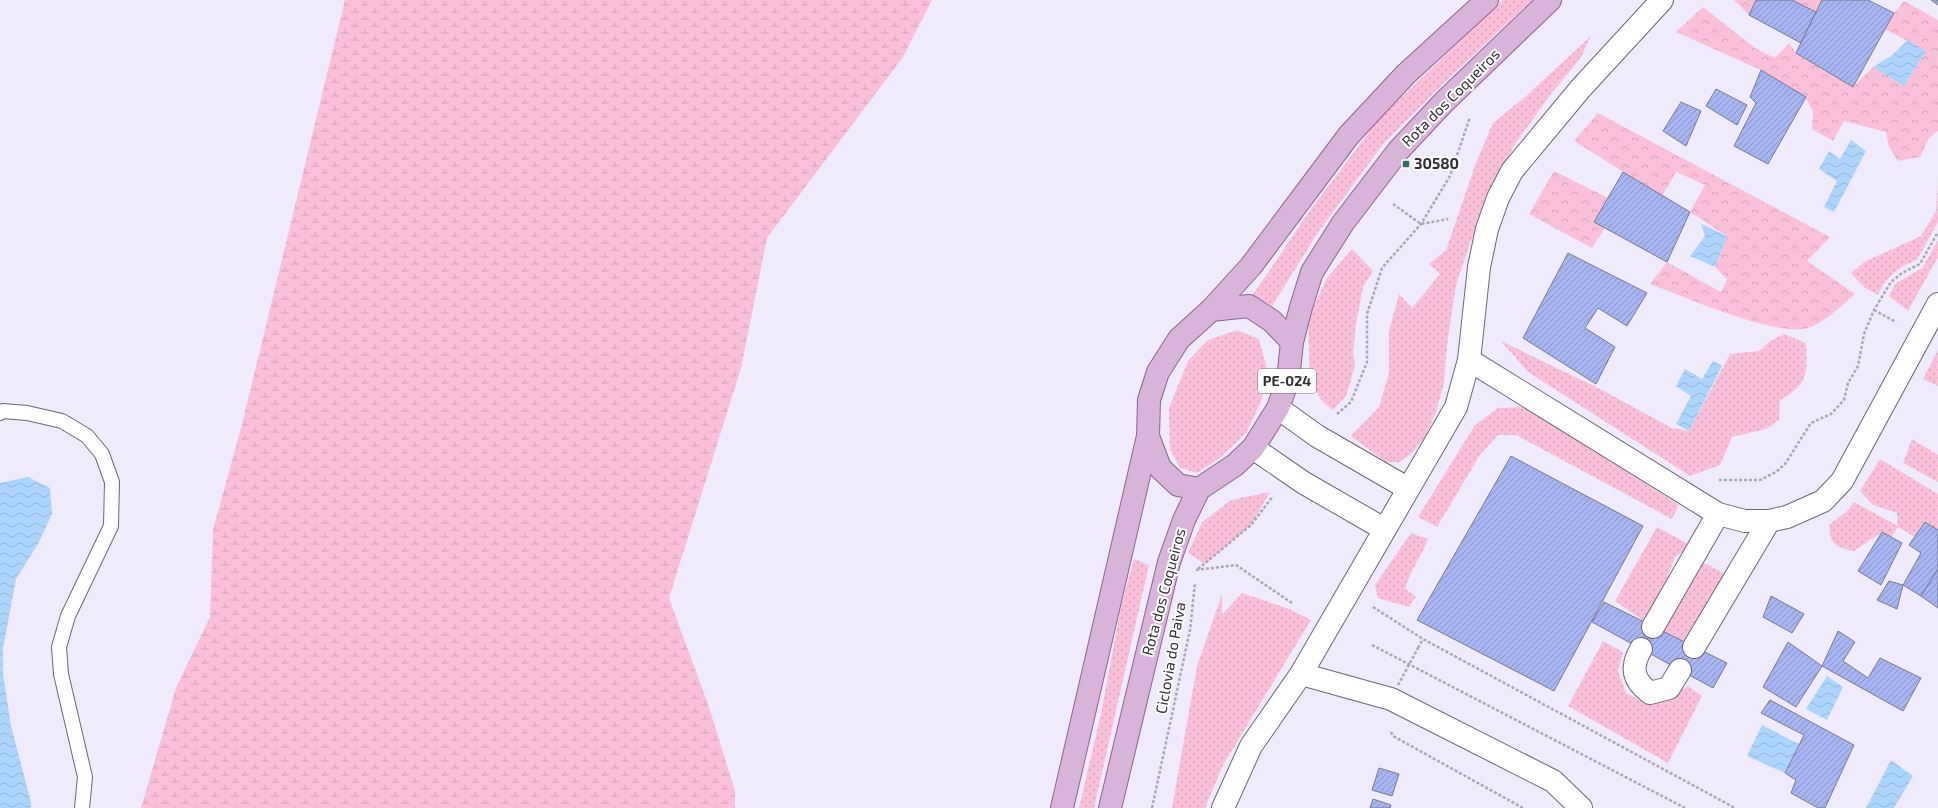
<svg xmlns="http://www.w3.org/2000/svg" width="1938" height="808" font-family="'Exo 2',sans-serif">
<style>
.grass{fill:url(#grass-dots)}
.forest{fill:url(#forest-crowns)}
.wetland{fill:url(#wetland-marsh)}
.water{fill:url(#water-waves)}
.building{fill:url(#building-hatch);stroke:#777b8c}
.lines{fill:none;stroke-linecap:round;stroke-linejoin:round}
.service-casing{stroke:#6c6677;stroke-width:16}
.minor-casing{stroke:#6c6677;stroke-width:24}
.primary-casing{stroke:#8d6491;stroke-width:24}
.path{stroke:#aba6b5;stroke-width:2.5;stroke-dasharray:3 2;stroke-linecap:butt}
.service{stroke:#fff;stroke-width:14}
.minor{stroke:#fff;stroke-width:22}
.primary{stroke:#d8b3da;stroke-width:22}
.path-bridge{stroke:#aba6b5;stroke-width:2.5;stroke-dasharray:3 2;stroke-linecap:butt}
.poi-dot{fill:#2e6e5d;stroke:#fff;stroke-width:1.5}
.labels{text-anchor:middle;stroke-width:4;stroke-linejoin:round;paint-order:stroke}
.shield{fill:#fff;stroke:#706d73;stroke-width:1}
.shield-label{font-size:14px;font-weight:bold;fill:#322f37}
.street-label{font-size:15px;fill:#322f37;stroke:#fff}
.poi-label{font-size:15px;font-weight:bold;fill:#322f37;stroke:#fff;text-anchor:start}
</style>
<defs>
<pattern id="grass-dots" width="8" height="8" patternUnits="userSpaceOnUse"><rect width="8" height="8" fill="#fac0da"/><path d="M2 2h.1M6 6h.1" fill="none" stroke="#d7a5bc" stroke-width="1.8" stroke-linecap="round"/></pattern>
<pattern id="forest-crowns" width="20" height="18" patternUnits="userSpaceOnUse"><rect width="20" height="18" fill="#fac0da"/><path d="M2 6a3 3 0 1 1 6 0M12 15a3 3 0 1 1 6 0" fill="none" stroke="#d7a5bc"/></pattern>
<pattern id="wetland-marsh" width="20" height="14" patternUnits="userSpaceOnUse"><rect width="20" height="14" fill="#fac0da"/><path d="M1 5h8M5 5V1M11 12h8M15 12V8" fill="none" stroke="#d7a5bc"/></pattern>
<pattern id="water-waves" width="16" height="10" patternUnits="userSpaceOnUse"><rect width="16" height="10" fill="#acd5fe"/><path d="M0 5q4-4 8 0t8 0" fill="none" stroke="#94b7da"/></pattern>
<pattern id="building-hatch" width="6" height="6" patternUnits="userSpaceOnUse"><rect width="6" height="6" fill="#a7b5f3"/><path d="M-1 1l2-2M0 6l6-6M5 7l2-2" fill="none" stroke="#8994c6"/></pattern>
</defs>
<rect width="100%" height="100%" fill="#f0eafd"/>
<!-- grass -->
<g class="grass">
<polygon points="1503,0 1532,0 1450,77 1384,143 1319,231 1272,306 1252,296 1309,212 1379,119"/>
<polygon points="1591,36 1580,59 1550,95 1513,147 1470,243 1456,285 1447,345 1444,383 1436,412 1425,437 1411,454 1400,462 1386,462 1351,436 1379,407 1389,373 1389,331 1399,294 1412,308 1440,274 1429,264 1446,250 1476,163 1493,123 1525,97"/>
<path d="M1938 182V222L1917 260C1898 267 1887 276 1878 295L1865 288 1851 273 1864 262 1921 236 1936 211Z"/>
<polygon points="1938,240 1938,257 1908,311 1889,296 1895,284 1922,268"/>
<polygon points="1352,249 1373,271 1363,287 1356,324 1353,353 1355,366 1346,396 1333,410 1322,401 1310,382 1308,318 1327,278"/>
<polygon points="1237,330 1259,339 1267,369 1261,402 1246,433 1221,457 1197,473 1180,468 1170,449 1169,408 1188,361 1208,340"/>
<path d="M1784 334 1806 343C1807 373 1809 384 1780 400L1779 420 1766 429 1732 437 1720 465 1690 476 1528 372 1501 341 1600 389 1672 428 1689 431 1730 354 1759 351 1770 341Z"/>
<polygon points="1938,350 1938,386 1923,379"/>
<polygon points="1524,407 1679,505 1672,519 1516,435 1498,435 1480,455 1437,527 1418,517 1475,425 1498,408"/>
<polygon points="1912,439 1938,455 1938,482 1903,463"/>
<path d="M1880 459 1938 494V530L1925 522 1915 537 1898 527 1891 537 1882 532 1854 551C1836 548 1828 543 1830 524L1847 511 1854 502 1898 526 1897 513 1873 505 1860 491Z"/>
<polygon points="1270,492 1251,525 1205,564 1188,553 1202,522 1231,500"/>
<polygon points="1657,527 1692,546 1675,557 1661,594 1647,623 1615,601"/>
<path d="M1411 533 1428 539C1421 557 1410 571 1405 589L1416 596 1409 607 1378 598 1375 585Z"/>
<polygon points="1134,559 1149,565 1094,808 1079,808 1101,714 1121,607"/>
<polygon points="1702,562 1726,574 1684,642 1663,631"/>
<polygon points="1242,593 1289,609 1311,620 1223,765 1205,808 1172,808 1197,666 1222,594 1222,615"/>
<polygon points="1603,641 1623,652 1618,671 1626,693 1647,704 1665,701 1688,686 1702,696 1668,763 1568,706"/>
</g>
<!-- forest -->
<g class="forest">
<polygon points="1734,0 1756,0 1749,15"/>
<polygon points="1792,0 1822,0 1816,12"/>
<polygon points="1904,1 1938,20 1938,131 1929,138 1920,157 1898,161 1889,147 1886,132 1844,121 1833,141 1812,129 1813,111 1805,97 1761,70 1676,32 1703,7 1755,48 1775,58 1789,43 1796,53 1853,87 1873,67 1904,86 1926,51 1885,29 1894,13"/>
<path d="M1598 113 1830 237 1807 261 1855 294C1842 306 1828 319 1811 327 1781 340 1683 296 1650 284L1667 262 1721 292 1727 279 1715 267 1727 236 1690 212 1705 185 1676 172 1662 196 1574 141Z"/>
<polygon points="1554,171 1608,198 1594,221 1605,228 1592,248 1529,214"/>
</g>
<!-- wetland -->
<polygon class="wetland" points="345,0 932,0 903,57 767,238 741,368 669,598 709,707 735,791 735,808 141,808 176,688 210,617 213,530 242,424"/>
<!-- water -->
<g class="water">
<polygon points="1908,40 1926,51 1904,86 1873,67 1891,56"/>
<polygon points="1851,140 1866,151 1834,212 1824,207 1837,181 1819,169 1829,151 1840,159"/>
<polygon points="1701,224 1727,236 1715,267 1690,256 1705,236"/>
<polygon points="1713,361 1722,366 1689,431 1676,424 1691,396 1676,386 1685,369 1702,379"/>
<polygon points="28,477 50,488 52,514 38,544 16,579 3,648 3,674 11,726 31,802 31,808 0,808 0,483"/>
<polygon points="1827,676 1843,687 1827,720 1806,709"/>
<polygon points="1762,725 1799,744 1785,773 1747,756"/>
<polygon points="1891,760 1913,776 1894,808 1866,808"/>
</g>
<!-- building -->
<g class="building">
<polygon points="1756,0 1792,0 1816,12 1801,43 1749,15"/>
<polygon points="1822,0 1868,0 1894,13 1853,87 1796,53"/>
<polygon points="1931,0 1938,0 1938,5"/>
<polygon points="1761,70 1806,97 1768,164 1734,146 1756,103 1750,97"/>
<polygon points="1716,89 1747,105 1737,125 1706,106"/>
<polygon points="1681,102 1701,111 1686,146 1663,131"/>
<polygon points="1623,172 1690,212 1667,262 1594,222"/>
<polygon points="1568,253 1647,293 1627,326 1598,308 1585,328 1615,347 1596,384 1523,338"/>
<polygon points="1511,456 1643,526 1554,691 1417,620"/>
<polygon points="1925,522 1938,530 1938,569 1921,596 1903,585 1921,553 1909,545"/>
<polygon points="1882,532 1902,543 1881,585 1858,571"/>
<polygon points="1938,569 1938,608 1921,596"/>
<polygon points="1889,581 1903,585 1897,609 1877,600"/>
<polygon points="1771,596 1804,614 1792,633 1763,617"/>
<polygon points="1604,602 1727,663 1713,688 1592,622"/>
<polygon points="1838,631 1855,642 1843,661 1868,678 1880,658 1921,678 1903,711 1822,666"/>
<polygon points="1788,642 1822,666 1796,707 1763,687"/>
<polygon points="1770,700 1854,745 1825,808 1818,808 1791,793 1796,780 1785,773 1804,735 1761,713"/>
<polygon points="1379,768 1399,774 1392,796 1372,790"/>
<polygon points="1373,799 1391,805 1390,808 1370,808"/>
</g>
<g class="lines">
<!-- service casing -->
<g class="service-casing">
<polyline id="service" points="0,413 3,411 27,413 62,421 87,436 102,454 112,482 111,526 68,616 59,647 61,674 85,777 82,808"/>
</g>
<!-- minor casing -->
<g class="minor-casing">
<g id="minor">
<polyline points="1469,360 1718,514 1745,521 1769,521 1787,517 1823,501 1842,481 1938,304"/>
<polyline points="1278,408 1317,436 1407,488"/>
<polyline points="1253,448 1304,483 1384,529"/>
<polyline points="1653,627 1718,514"/>
<polyline points="1694,647 1769,521"/>
<path d="M1641 649C1630 668 1633 680 1650 693L1669 688 1680 670"/>
<polyline points="1301,674 1391,699 1553,781 1581,808"/>
<polyline points="1223,808 1251,746 1301,674 1456,407 1469,360 1479,267 1487,229 1498,198 1512,171 1581,88 1662,0"/>
</g>
</g>
<!-- primary casing -->
<g class="primary-casing">
<g id="primary">
<polyline points="1211,310 1249,306 1272,321 1292,342"/>
<polyline points="1148,436 1160,468 1178,485 1199,489"/>
<polyline points="1062,808 1148,436 1149,400 1158,372 1179,339 1211,310 1251,266 1349,135 1406,74 1487,0"/>
<polyline points="1110,808 1169,562 1184,520 1199,489 1235,465 1253,448 1278,408 1288,380 1292,342 1301,307 1312,272 1343,223 1398,151 1444,102 1550,0"/>
</g>
</g>
<!-- path -->
<g class="path">
<polyline points="1393,204 1421,224 1448,219"/>
<polyline points="1874,310 1896,322"/>
<polyline points="1337,414 1351,402 1367,362 1367,314 1382,268 1421,224 1450,176 1470,117"/>
<polyline points="1719,480 1760,480 1776,472 1785,464 1811,423 1831,414 1844,400 1848,383 1858,366 1864,334 1874,310 1891,282 1902,273 1920,264 1938,232"/>
<polyline points="1198,569 1251,525 1273,496"/>
<polyline points="1196,570 1236,565 1292,603"/>
<polyline points="1373,607 1423,639 1735,808"/>
<polyline points="1372,645 1685,808"/>
<polyline points="1418,648 1423,639"/>
<polyline points="1391,732 1393,736 1523,808"/>
<polyline points="1152,808 1190,630 1195,583"/>
</g>
<!-- service -->
<use href="#service" class="service"/>
<!-- minor -->
<use href="#minor" class="minor"/>
<!-- primary -->
<use href="#primary" class="primary"/>
<!-- path-bridge -->
<polyline class="path-bridge" points="1398,685 1418,648"/>
</g>
<!-- markers -->
<rect class="poi-dot" x="1402" y="160" width="8" height="8" rx="2"/>
<g class="labels">
<!-- shield labels -->
<rect class="shield" x="1258" y="369" width="58" height="24" rx="3"/>
<g class="shield-label">
<text x="1287" y="386">PE-024</text>
</g>
<!-- street labels -->
<g class="street-label">
<text transform="translate(1451 98) rotate(-45)" y="5">Rota dos Coqueiros</text>
<text transform="translate(1164 592) rotate(-75)" y="5">Rota dos Coqueiros</text>
<text transform="translate(1171 658) rotate(-80)" y="5">Ciclovia do Paiva</text>
</g>
<!-- poi labels -->
<g class="poi-label">
<text x="1414" y="169">30580</text>
</g>
</g>
</svg>
